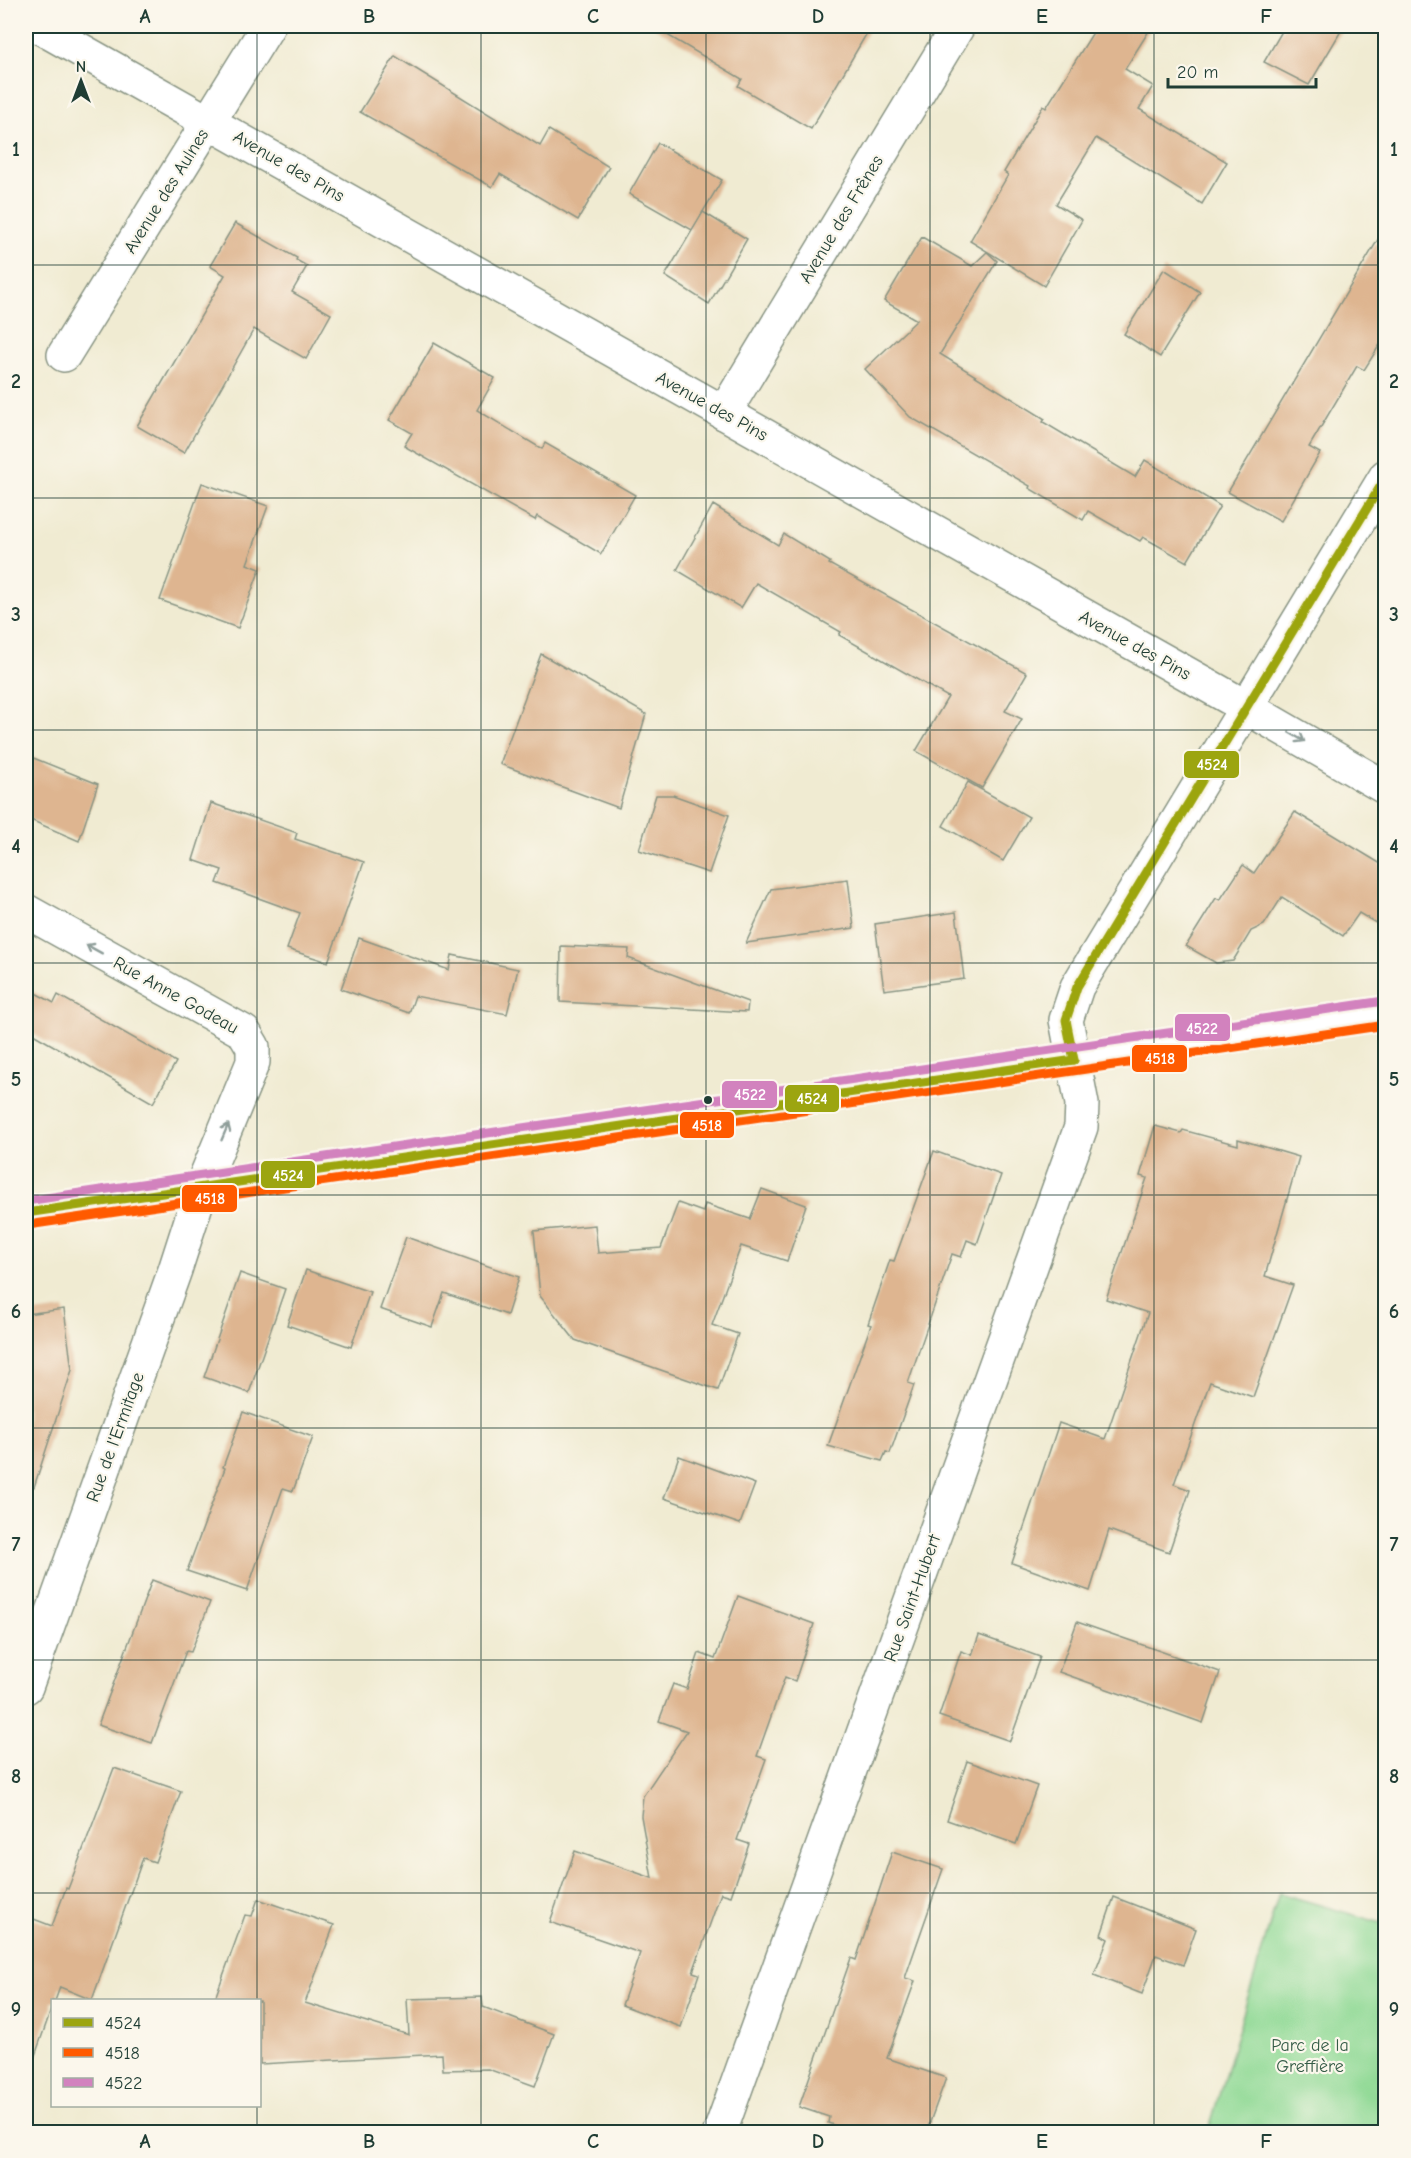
<svg xmlns="http://www.w3.org/2000/svg" width="1411" height="2158" font-family="'Comic Neue',sans-serif">
<style>
.green{fill:#8fd994;stroke:#578b64;stroke-width:1.5}
.building{fill:#deb590}
.lines{fill:none;stroke-linecap:round;stroke-linejoin:round}
.minor-casing{stroke:#889483;stroke-width:36}
.major-casing{stroke:#889483;stroke-width:36}
.minor{stroke:#fff;stroke-width:33}
.major{stroke:#fff;stroke-width:33}
.bus-1-casing{stroke:#fbf7ec;stroke-width:14}
.bus-2-casing{stroke:#fbf7ec;stroke-width:14}
.bus-3-casing{stroke:#fbf7ec;stroke-width:14}
.bus-1{stroke:#9ca510;stroke-width:9}
.bus-2{stroke:#ff5a00;stroke-width:9}
.bus-3{stroke:#d282be;stroke-width:9}
.oneway{stroke:#8f9e9a}
.grid{fill:none;stroke:#1f3d34;stroke-width:1.5;stroke-opacity:0.55}
.bus-dot{fill:#1f3d34;stroke:#fbf7ec;stroke-width:2}
.labels{text-anchor:middle;stroke-width:4.5;stroke-linejoin:round;paint-order:stroke}
.street-label{font-size:18px;fill:#1f3d34;stroke:#fbf7ec}
.park-label{font-size:18px;fill:#355c47;stroke:#fbf7ec}
.line-badge{stroke:#fbf7ec;stroke-width:2}
.badge-label{font-size:16px;text-anchor:middle;font-weight:bold;fill:#fff}
.neatline{fill:none;stroke:#1f3d34;stroke-width:2}
.grid-label{font-size:20px;text-anchor:middle;font-weight:bold;fill:#1f3d34}
</style>
<rect width="100%" height="100%" fill="#fbf7ec"/>
<filter id="ink" filterUnits="userSpaceOnUse"><feTurbulence type="fractalNoise" baseFrequency=".0167" numOctaves="2"/><feDisplacementMap in="SourceGraphic" scale="12" xChannelSelector="R" yChannelSelector="G"/><feConvolveMatrix kernelMatrix="1 2 1 2 8 2 1 2 1" color-interpolation-filters="sRGB"/></filter>
<filter id="wash" filterUnits="userSpaceOnUse"><feTurbulence type="fractalNoise" baseFrequency=".008" numOctaves="4" result="noise"/><feDisplacementMap in="SourceGraphic" scale="24" xChannelSelector="R" yChannelSelector="G"/><feGaussianBlur stdDeviation="1.35" result="paint"/><feColorMatrix in="noise" values="0 0 0 0 0 0 0 0 0 0 0 0 0 0 0 0 0 1.4 0 .05"/><feComposite in="paint" operator="in"/></filter>
<g filter="url(#wash)">
<rect width="100%" height="100%" fill="#f0ebd2"/>
<!-- green -->
<polygon class="green" points="1279,1893 1385,1924 1385,2132 1208,2132"/>
<g id="blocks">
<!-- building -->
<g class="building">
<polygon points="652,26 871,26 811,129 738,86 742,79"/>
<polygon points="1097,26 1152,26 1125,69 1153,86 1139,109 1227,162 1202,204 1096,138 1056,204 1082,220 1044,286 970,241 1008,175 1004,172 1043,106 1046,108"/>
<polygon points="1285,26 1344,26 1309,85 1264,62"/>
<polygon points="395,56 540,146 549,130 609,167 578,220 500,174 492,187 360,112"/>
<polygon points="658,143 722,180 692,230 629,194"/>
<polygon points="703,212 747,239 709,304 665,276"/>
<polygon points="235,223 297,258 296,260 307,266 292,292 331,314 306,359 254,329 184,453 137,426 225,275 210,266"/>
<polygon points="1386,226 1386,335 1364,370 1357,366 1309,447 1320,453 1281,521 1228,492"/>
<polygon points="922,237 972,266 987,252 997,261 940,354 1045,419 1043,422 1135,477 1145,460 1220,506 1187,562 1143,537 1140,541 1088,511 1083,520 1029,488 1030,486 910,417 865,369 917,320 884,301"/>
<polygon points="1164,269 1200,292 1160,357 1124,334"/>
<polygon points="434,343 495,378 477,410 542,449 545,443 635,495 601,554 537,516 535,520 404,446 412,433 389,420"/>
<polygon points="202,483 268,506 247,564 260,569 238,628 160,600"/>
<polygon points="713,505 778,545 784,534 830,562 829,564 1027,673 1005,711 1022,719 982,788 916,751 948,697 839,635 841,632 756,583 741,608 677,570"/>
<polygon points="541,654 646,714 619,808 500,764"/>
<polygon points="26,755 98,784 79,841 26,818"/>
<polygon points="968,782 1029,817 1003,861 943,826"/>
<polygon points="656,795 673,795 729,815 709,873 639,850"/>
<polygon points="211,803 297,833 295,839 364,862 328,962 287,949 300,913 217,883 222,870 193,860"/>
<polygon points="1295,812 1386,867 1386,929 1359,913 1343,936 1282,897 1264,925 1251,931 1233,961 1216,963 1186,946 1216,898 1220,900 1243,865 1254,873"/>
<polygon points="848,879 854,928 746,943 771,889"/>
<polygon points="956,912 964,979 884,990 875,924"/>
<polygon points="359,938 449,970 452,955 518,969 507,1014 415,996 409,1013 341,989"/>
<polygon points="561,946 629,949 628,958 748,1002 747,1012 560,1002"/>
<polygon points="26,988 54,1003 58,995 176,1062 153,1103 26,1030"/>
<polygon points="1155,1126 1181,1133 1183,1130 1238,1145 1238,1139 1299,1157 1265,1276 1293,1285 1253,1397 1210,1382 1174,1484 1190,1490 1169,1552 1109,1530 1090,1591 1012,1563 1059,1423 1105,1439 1148,1313 1106,1299 1147,1178 1140,1176"/>
<polygon points="934,1151 1001,1175 977,1244 967,1240 961,1257 952,1254 908,1383 914,1385 890,1453 886,1452 882,1461 828,1446 871,1325 868,1324 890,1260 894,1261"/>
<polygon points="762,1189 806,1205 787,1261 741,1246 712,1325 738,1334 718,1390 575,1340 540,1296 534,1231 595,1225 598,1253 661,1248 678,1203 703,1212 705,1204 750,1219"/>
<polygon points="406,1237 519,1277 507,1315 444,1293 432,1327 380,1309"/>
<polygon points="306,1270 370,1292 351,1347 287,1325"/>
<polygon points="240,1273 285,1289 249,1393 204,1377"/>
<polygon points="64,1309 72,1370 34,1487 26,1486 26,1314"/>
<polygon points="243,1412 313,1437 293,1491 283,1488 247,1591 187,1571 225,1468 223,1467"/>
<polygon points="679,1456 755,1484 740,1524 664,1498"/>
<polygon points="152,1580 210,1602 191,1652 186,1651 152,1743 98,1725"/>
<polygon points="738,1596 814,1624 795,1681 785,1677 757,1756 766,1759 737,1840 749,1844 731,1896 721,1893 693,1972 699,1974 681,2027 622,2005 640,1953 550,1922 575,1851 652,1878 641,1816 643,1796 687,1731 659,1721 673,1684 687,1689 699,1653 715,1659"/>
<polygon points="1077,1622 1220,1672 1203,1723 1059,1672"/>
<polygon points="979,1635 1040,1657 1010,1741 939,1716 961,1651 972,1655"/>
<polygon points="967,1761 1037,1786 1016,1844 947,1820"/>
<polygon points="114,1768 181,1791 155,1862 143,1858 92,2000 60,1987 55,2001 52,2001 52,2007 31,2067 26,2066 26,1916 52,1926 66,1888 68,1889"/>
<polygon points="892,1852 943,1869 905,1978 915,1981 887,2058 946,2078 926,2133 855,2133 828,2123 829,2117 799,2107 851,1958 856,1960"/>
<polygon points="1114,1897 1196,1929 1183,1965 1156,1955 1142,1994 1094,1975 1108,1939 1101,1935"/>
<polygon points="258,1899 334,1925 305,2003 409,2035 407,1999 482,1997 483,2007 554,2034 535,2086 488,2069 443,2070 442,2054 260,2064 260,2001 214,2001 245,1915 252,1916"/>
</g>
</g>
</g>
<g filter="url(#ink)">
<use href="#blocks" fill-opacity="0" stroke="#889483" stroke-width="1.5"/>
<g class="lines">
<!-- minor casing -->
<g class="minor-casing">
<g id="minor">
<polyline points="38,26 1246,707 1386,788"/>
<polyline points="64,355 268,26"/>
<polyline points="724,413 958,26"/>
<polyline points="26,911 244,1032 253,1047 253,1062 202,1186 175,1270 26,1687"/>
<polyline points="720,2132 1081,1127 1082,1104 1066,1020 1077,987 1386,476"/>
</g>
</g>
<!-- major casing -->
<g class="major-casing">
<polyline id="major" points="26,1213 1386,1013"/>
</g>
<!-- minor -->
<use href="#minor" class="minor"/>
<!-- major -->
<use href="#major" class="major"/>
<!-- bus-1 casing -->
<g class="bus-1-casing">
<g id="bus-1">
<polyline points="1074,1060 1066,1020 1077,987 1386,477"/>
<polyline points="26,1213 1074,1060"/>
</g>
</g>
<!-- bus-2 casing -->
<g class="bus-2-casing">
<polyline id="bus-2" points="28,1225 1386,1025"/>
</g>
<!-- bus-3 casing -->
<g class="bus-3-casing">
<polyline id="bus-3" points="26,1201 1384,1001"/>
</g>
<!-- bus-1 -->
<use href="#bus-1" class="bus-1"/>
<!-- bus-2 -->
<use href="#bus-2" class="bus-2"/>
<!-- bus-3 -->
<use href="#bus-3" class="bus-3"/>
</g>
<!-- one-way arrows -->
<defs><path id="oneway-shaft" d="M-6 0H5M1.5-3L5.5 0L1.5 3" fill="none" stroke-width="1.6" stroke-linecap="round" stroke-linejoin="round" transform="scale(1.5)"/></defs>
<g class="oneway">
<use href="#oneway-shaft" transform="translate(1297 737) rotate(30)"/>
<use href="#oneway-shaft" transform="translate(94 949) rotate(-151)"/>
<use href="#oneway-shaft" transform="translate(225 1132) rotate(-67)"/>
</g>
</g>
<!-- grid -->
<path class="grid" d="M257 26V2000M481 26V2132M706 26V2132M930 26V2132M1154 26V2132M26 265H1386M26 498H1386M26 730H1386M26 963H1386M26 1195H1386M26 1428H1386M26 1660H1386M26 1893H1386M257 2106V2132"/>
<!-- markers -->
<circle class="bus-dot" cx="708" cy="1100" r="5"/>
<g class="labels">
<!-- street labels -->
<g class="street-label">
<text transform="translate(289 166) rotate(30)" y="6">Avenue des Pins</text>
<text transform="translate(166 191) rotate(-58)" y="6">Avenue des Aulnes</text>
<text transform="translate(841 219) rotate(-59)" y="6">Avenue des Frênes</text>
<text transform="translate(712 406) rotate(29)" y="6">Avenue des Pins</text>
<text transform="translate(1135 645) rotate(29)" y="6">Avenue des Pins</text>
<text transform="translate(176 995) rotate(29)" y="6">Rue Anne Godeau</text>
<text transform="translate(115 1437) rotate(-70)" y="6">Rue de l'Ermitage</text>
<text transform="translate(912 1598) rotate(-70)" y="6">Rue Saint-Hubert</text>
</g>
<!-- park labels -->
<g class="park-label">
<text x="1310" y="2051">Parc de la<tspan x="1310" dy="21">Greffière</tspan></text>
</g>
</g>
<g class="line-badge">
<rect x="1183" y="750" width="57" height="29" rx="6" fill="#9ca510"/>
<rect x="1174" y="1013" width="57" height="29" rx="6" fill="#d282be"/>
<rect x="1131" y="1044" width="57" height="29" rx="6" fill="#ff5a00"/>
<rect x="721" y="1080" width="57" height="29" rx="6" fill="#d282be"/>
<rect x="784" y="1084" width="56" height="29" rx="6" fill="#9ca510"/>
<rect x="679" y="1111" width="56" height="28" rx="6" fill="#ff5a00"/>
<rect x="260" y="1160" width="56" height="29" rx="6" fill="#9ca510"/>
<rect x="181" y="1184" width="57" height="29" rx="6" fill="#ff5a00"/>
</g>
<g class="badge-label">
<text x="1212" y="770">4524</text>
<text x="1202" y="1034">4522</text>
<text x="1160" y="1064">4518</text>
<text x="750" y="1100">4522</text>
<text x="812" y="1104">4524</text>
<text x="707" y="1131">4518</text>
<text x="288" y="1181">4524</text>
<text x="210" y="1204">4518</text>
</g>
<!-- margin -->
<rect width="1411" height="2158" fill="none" stroke="#fbf7ec" stroke-width="66"/>
<!-- legend -->
<rect x="51" y="1999" width="210" height="108" fill="#fbf7ec" stroke="#a3ada2" stroke-width="1.5"/>
<rect x="63" y="2018" width="30" height="9" fill="#9ca510" stroke="#a3ada2" stroke-width="1.5"/>
<text x="105" y="2029" font-size="18" fill="#1f3d34">4524</text>
<rect x="63" y="2048" width="30" height="9" fill="#ff5a00" stroke="#a3ada2" stroke-width="1.5"/>
<text x="105" y="2059" font-size="18" fill="#1f3d34">4518</text>
<rect x="63" y="2078" width="30" height="9" fill="#d282be" stroke="#a3ada2" stroke-width="1.5"/>
<text x="105" y="2089" font-size="18" fill="#1f3d34">4522</text>
<!-- north arrow -->
<g transform="translate(81 81)" stroke="#fbf7ec" stroke-width="4.5" paint-order="stroke">
<path d="M0-4.5L10 22L0 15L-10 22Z" fill="#1f3d34"/>
<text y="-9" font-size="16" font-weight="bold" text-anchor="middle" fill="#1f3d34">N</text>
</g>
<!-- scale -->
<path d="M1168 78v9h148v-9" fill="none" stroke="#1f3d34" stroke-width="3"/>
<text x="1177" y="78" font-size="18" fill="#1f3d34" stroke="#fbf7ec" stroke-width="4.5" paint-order="stroke">20 m</text>
<rect x="33" y="33" width="1345" height="2092" class="neatline"/>
<g class="grid-label">
<text x="145" y="23">A</text>
<text x="369" y="23">B</text>
<text x="593" y="23">C</text>
<text x="818" y="23">D</text>
<text x="1042" y="23">E</text>
<text x="1266" y="23">F</text>
<text x="16" y="156">1</text>
<text x="1394" y="156">1</text>
<text x="16" y="388">2</text>
<text x="1394" y="388">2</text>
<text x="16" y="621">3</text>
<text x="1394" y="621">3</text>
<text x="16" y="853">4</text>
<text x="1394" y="853">4</text>
<text x="16" y="1086">5</text>
<text x="1394" y="1086">5</text>
<text x="16" y="1318">6</text>
<text x="1394" y="1318">6</text>
<text x="16" y="1551">7</text>
<text x="1394" y="1551">7</text>
<text x="16" y="1783">8</text>
<text x="1394" y="1783">8</text>
<text x="16" y="2016">9</text>
<text x="1394" y="2016">9</text>
<text x="145" y="2148">A</text>
<text x="369" y="2148">B</text>
<text x="593" y="2148">C</text>
<text x="818" y="2148">D</text>
<text x="1042" y="2148">E</text>
<text x="1266" y="2148">F</text>
</g>
</svg>
